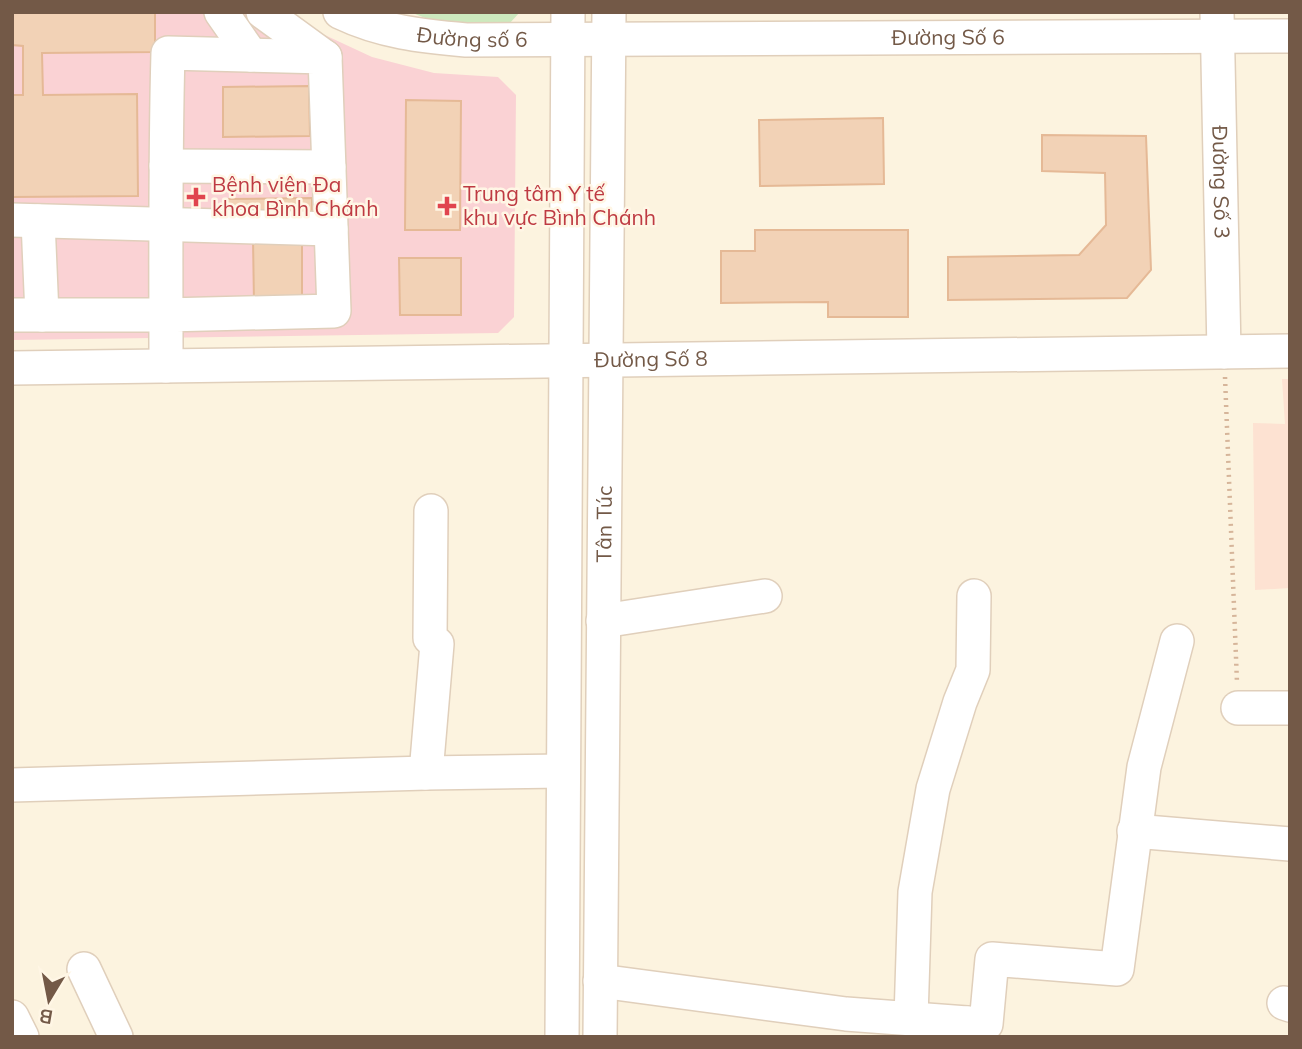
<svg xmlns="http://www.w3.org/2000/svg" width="1302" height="1049" font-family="Mulish,sans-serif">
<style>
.commercial{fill:#fde2d2}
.medical{fill:#fad2d4}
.green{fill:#cde9be}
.building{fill:#f2d2b6;stroke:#e5b996;stroke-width:2}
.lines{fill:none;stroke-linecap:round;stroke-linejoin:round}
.minor-casing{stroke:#e0cfbb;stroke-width:36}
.path{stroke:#d6b59a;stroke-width:4.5;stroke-dasharray:2 5;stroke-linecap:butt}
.minor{stroke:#fff;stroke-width:33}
.health-dot{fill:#e0444e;stroke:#fff6e5;stroke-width:2.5}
.labels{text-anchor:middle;stroke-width:5;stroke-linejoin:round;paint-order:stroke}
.street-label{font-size:21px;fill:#735947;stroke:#fff6e5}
.health-label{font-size:21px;fill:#be3a42;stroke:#fff6e5;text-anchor:start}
</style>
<rect width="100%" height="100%" fill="#fcf3df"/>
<!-- commercial -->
<polygon class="commercial" points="1282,379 1290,379 1290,588 1255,590 1253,423 1285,424"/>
<!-- medical -->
<polygon class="medical" points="12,12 286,12 314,30 372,57 434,73 498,77 516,95 514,317 498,333 12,340"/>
<!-- green -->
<polygon class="green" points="410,12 520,12 509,24 433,21"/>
<!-- building -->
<g class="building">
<polygon points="12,12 155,12 155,52 42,53 43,95 137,94 138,196 12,197 12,95 23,95 23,46 12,45"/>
<polygon points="309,86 310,136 223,137 223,87"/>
<polygon points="406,100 461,101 460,230 405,230"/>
<polygon points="883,118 884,184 760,186 759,120"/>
<polygon points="1042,135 1146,136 1151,270 1127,298 948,300 948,257 1079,255 1106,225 1105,173 1042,171"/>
<polygon points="312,198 312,223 226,223 226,199"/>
<polygon points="755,230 908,230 908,317 828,317 828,302 721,303 721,251 755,251"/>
<polygon points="302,238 302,303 254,303 253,239"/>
<polygon points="399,258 461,258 461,315 400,315"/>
</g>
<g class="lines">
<!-- minor casing -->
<g class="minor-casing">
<g id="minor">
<polyline points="221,12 251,55"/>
<polyline points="263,12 325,57"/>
<path id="s1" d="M340 12C382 32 421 36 466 40L1290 36"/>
<path id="s2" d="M1217 12 1224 352"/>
<polyline points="166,166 329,167"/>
<polyline points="12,220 331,229"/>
<polyline points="38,221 42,315"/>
<path d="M12 315H166L334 311 325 57 168 53C165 157 166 262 166 366"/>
<path id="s3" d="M12 368 1290 351"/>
<polyline points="603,621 765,596"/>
<polyline points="1238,708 1290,708"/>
<polyline points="426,773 437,644 430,638 431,511"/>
<polyline points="12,785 426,773 563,771"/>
<polyline points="1134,831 1290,844"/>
<polyline points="84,969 116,1037"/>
<polyline points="600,981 846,1014 967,1023 968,1037"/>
<polyline points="1284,1003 1290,1005"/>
<polyline points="12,1017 22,1037"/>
<polyline points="911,1018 915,892 933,789 960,702 973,670 974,596"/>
<polyline points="967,1023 986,1024 992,959 1117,969 1144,767 1177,641"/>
<polyline points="562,1037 568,12"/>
<path id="s4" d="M600 1037 609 12"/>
</g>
</g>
<!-- path -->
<polyline class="path" points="1225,377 1237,683"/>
<!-- minor -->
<use href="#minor" class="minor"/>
</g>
<!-- markers -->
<g class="health-dot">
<path d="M192.5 186.5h7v7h7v7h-7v7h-7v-7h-7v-7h7z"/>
<path d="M443.5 195.5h7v7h7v7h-7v7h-7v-7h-7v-7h7z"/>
</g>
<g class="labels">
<!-- street labels -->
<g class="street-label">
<text dy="7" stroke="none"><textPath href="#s1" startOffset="136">Đường số 6</textPath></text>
<text dy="7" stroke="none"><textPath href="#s1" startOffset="612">Đường Số 6</textPath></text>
<text dy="7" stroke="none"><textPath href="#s2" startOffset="170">Đường Số 3</textPath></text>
<text dy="7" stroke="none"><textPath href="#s3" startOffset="639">Đường Số 8</textPath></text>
<text dy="7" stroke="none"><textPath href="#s4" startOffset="513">Tân Túc</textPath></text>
</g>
<!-- health labels -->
<g class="health-label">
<text x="212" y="192">Bệnh viện Đa<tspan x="212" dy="24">khoa Bình Chánh</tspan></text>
<text x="463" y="201">Trung tâm Y tế<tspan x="463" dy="24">khu vực Bình Chánh</tspan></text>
</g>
</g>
<!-- border -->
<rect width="1302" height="1049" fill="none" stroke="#735947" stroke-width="28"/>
<!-- north arrow -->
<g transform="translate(49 1000) rotate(190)" stroke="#fff6e5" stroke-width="5" paint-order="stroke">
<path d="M0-5L12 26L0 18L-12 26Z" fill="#735947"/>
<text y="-10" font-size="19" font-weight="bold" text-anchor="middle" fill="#735947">B</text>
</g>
</svg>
